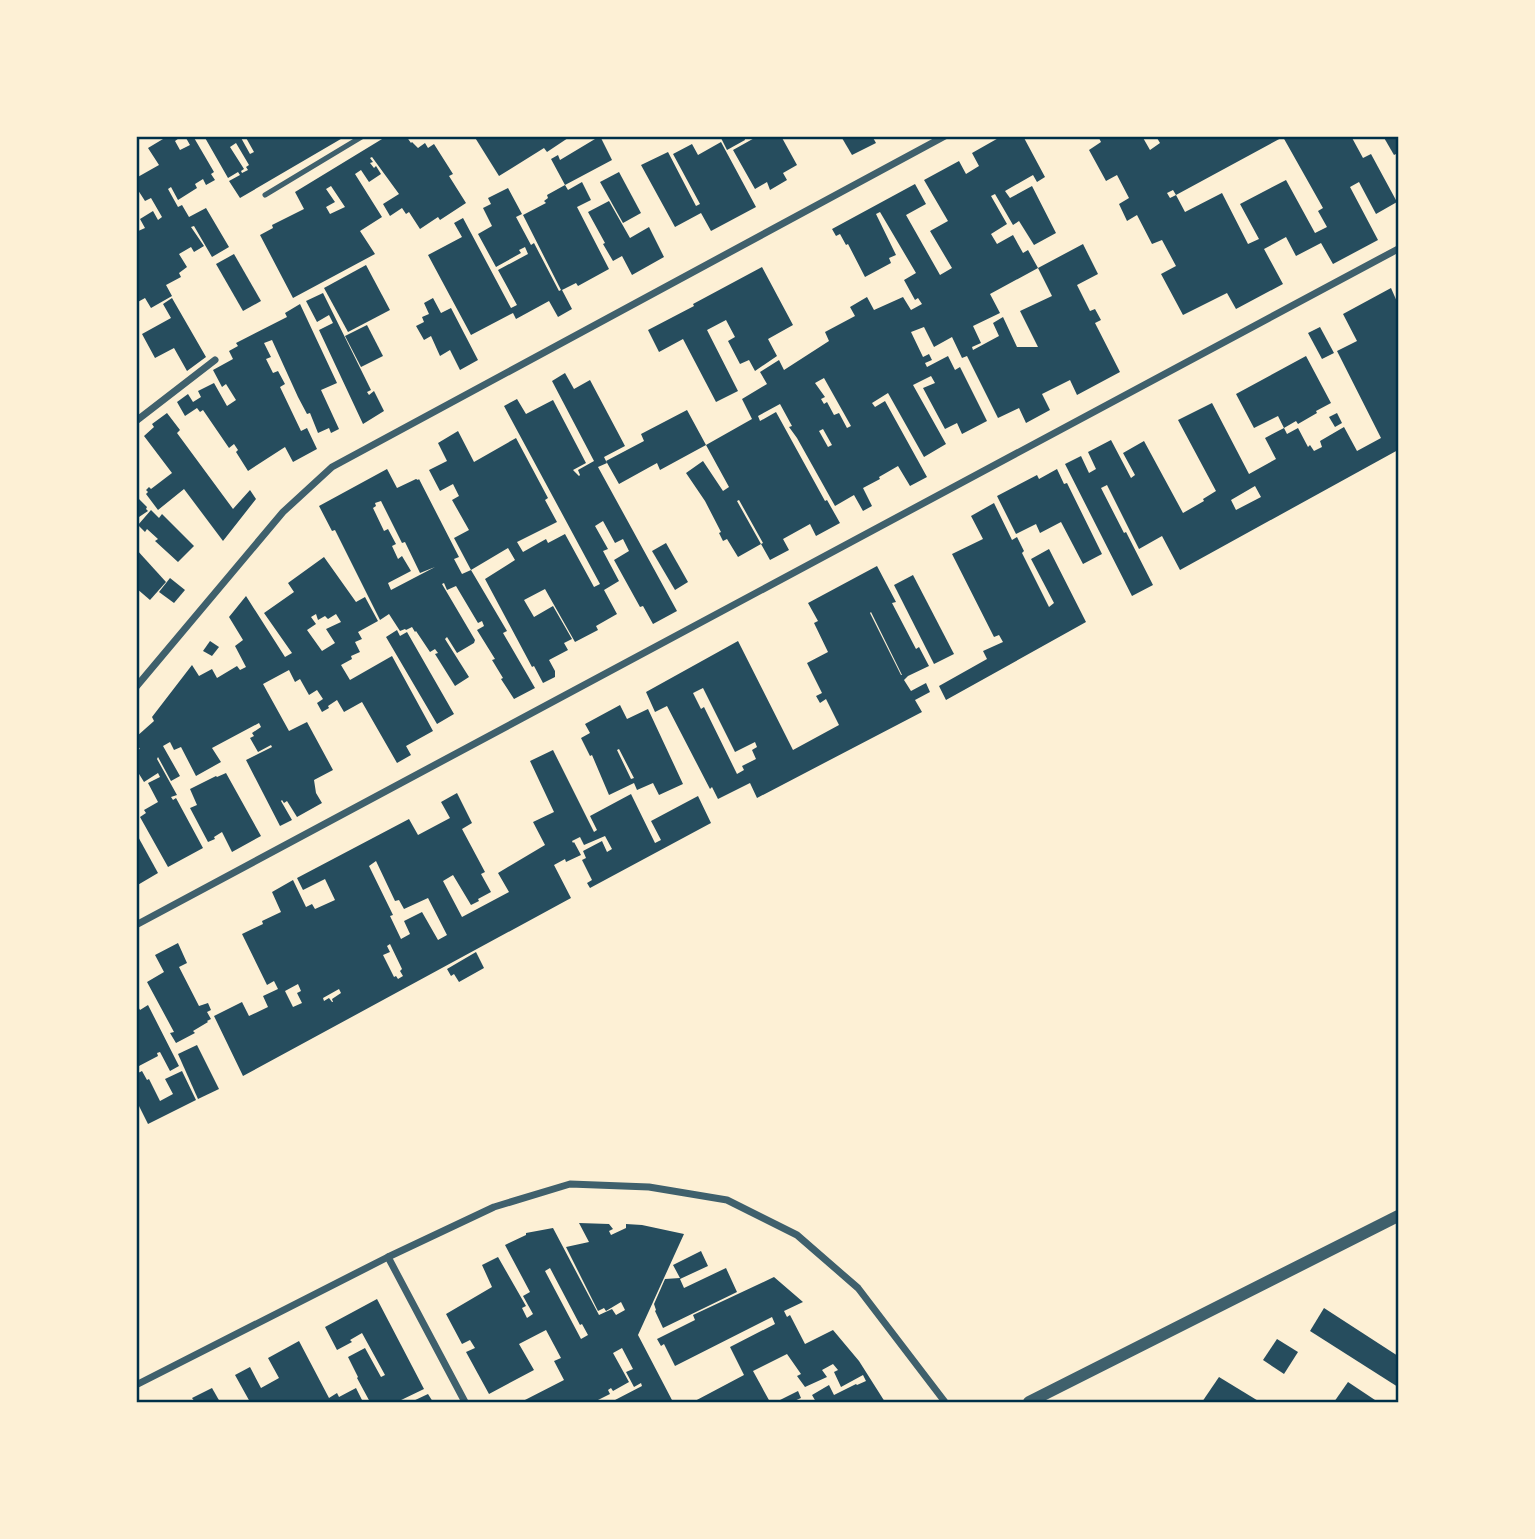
<svg xmlns="http://www.w3.org/2000/svg" width="1535" height="1539" font-family="'Alegreya Sans',sans-serif">
<style>
.building{fill:#264d5e;fill-rule:evenodd}
.lines{fill:none;stroke-linecap:round;stroke-linejoin:round}
.service{stroke:#3f606c;stroke-width:5}
.minor{stroke:#3f606c;stroke-width:7}
.tertiary{stroke:#3f606c;stroke-width:12}
.neatline{fill:none;stroke:#003049;stroke-width:2.5}
</style>
<rect width="100%" height="100%" fill="#fdf0d5"/>
<!-- building -->
<g class="building">
<polygon points="168,136 182,136 175,141 180,150 190,145 186,138 193,136 214,172 211,174 215,180 206,185 203,179 195,184 197,188 178,200 171,187 168,189 178,207 182,205 189,217 206,208 229,247 212,257 194,226 191,227 204,246 194,252 191,247 179,254 187,267 179,273 181,277 166,285 172,296 151,308 145,298 136,303 136,232 145,228 140,219 153,211 158,220 162,217 151,198 145,201 136,187 136,178 159,165 148,148"/>
<path d="M204 136H240L250 154 254 152 245 136H346L240 198 229 181 240 175 238 172 228 178ZM236 143 249 165 246 167 248 170 242 173 241 171 244 169 230 147Z"/>
<path d="M387 136H406L411 143 412 142 418 148 425 143 428 148 434 144 453 174 449 176 466 203 440 220 438 217 420 229 409 212 406 214 402 208 390 216 383 204 399 194 372 157 370 158 373 162 370 163 374 168 376 166 381 174 369 182 361 170 355 174 382 217 360 231 375 254 293 298 260 235 273 228 272 225 304 209 295 192ZM331 186 345 207 330 214 326 207 335 202 326 189Z"/>
<polygon points="474,136 571,136 547,152 544,148 499,176"/>
<polygon points="600,136 612,160 565,185 551,159 558,155 560,160"/>
<polygon points="720,136 744,136 745,140 727,150"/>
<polygon points="758,136 781,136 797,165 783,173 787,180 770,190 767,182 755,189 733,150"/>
<polygon points="844,136 872,136 876,143 852,155 842,138"/>
<path d="M1002 136H1023L1045 177 1037 182 1033 175 1005 191 1010 198 1032 186 1056 233 1034 245 1019 221 1013 225 995 194 991 196 1007 224 991 234 997 244 1013 235 1023 253 1028 250 1038 268 990 294 1000 313 973 326 981 343 972 347 973 350 999 336 993 323 1003 317 1017 347H1038L1020 311 1052 296 1038 268 1083 244 1098 274 1077 285 1090 311 1095 309 1101 320 1095 323 1120 372 1077 395 1070 380 1042 394 1050 410 1026 423 1019 408 998 418 967 356 962 358 952 337 934 347 924 327 911 332 923 357 929 354 932 360 925 363 927 367 948 356 955 370 960 367 987 421 962 434 957 423 945 429 923 388 935 383 931 376 913 385 946 444 924 457 888 393 872 403 875 407 885 401 927 477 910 486 898 466 879 477 880 479 863 488 872 506 863 511 854 495 835 506 797 438 789 427 792 426 780 404 758 416 760 421 776 412 825 501 827 500 840 523 816 536 810 524 783 539 789 550 770 560 761 544 738 557 727 539 723 541 719 533 721 532 705 501 686 473 703 461 723 491 729 487 706 445 752 419 742 399 767 384 760 372 779 360 784 370 829 341 825 332 855 316 850 307 867 297 874 310 903 297 911 310 922 304 918 298 915 300 904 280 916 273 880 212 876 214 896 255 889 258 891 263 865 277 848 244 846 245 840 234 836 236 832 229 915 184 926 204 906 215 940 275 952 268 930 231 948 221 924 180 959 161 966 174 979 166 972 153ZM824 378 851 426 847 428 839 413 834 415 827 402 824 404 821 399 825 397 815 383ZM823 429 832 445 828 447 819 431ZM739 500 763 543 761 544 737 501Z"/>
<path d="M1098 136H1142L1150 150 1160 143 1157 138 1159 136H1203L1204 138 1207 136H1351L1363 158 1371 154 1397 202 1376 214 1359 182 1350 187 1378 240 1333 264 1321 243 1296 256 1286 237 1264 249 1283 284 1236 309 1227 293 1183 315 1161 274 1176 266 1162 240 1152 244 1137 215 1127 221 1119 204 1129 198 1117 175 1106 181 1089 150 1101 142ZM1283 137 1323 208 1318 211 1327 227 1315 233 1286 180 1240 204 1259 239 1248 244 1222 193 1185 212 1176 195 1170 198 1167 193 1173 190 1176 195Z"/>
<polygon points="1383,136 1398,136 1398,153 1394,155"/>
<polygon points="721,142 756,207 711,231 701,213 675,227 641,165 668,152 696,206 700,204 673,154 692,144 698,155"/>
<polygon points="619,172 641,213 623,223 600,182"/>
<polygon points="582,182 591,200 577,207 609,269 578,286 576,283 562,290 572,309 558,317 549,301 516,319 513,313 471,335 428,255 462,237 454,223 463,218 511,308 517,305 498,270 528,254 525,247 519,250 521,253 496,267 478,234 492,226 483,208 491,204 488,198 508,188 522,214 516,217 531,245 534,243 559,291 561,290 523,215 546,203 544,201 548,198 547,195 565,185 568,190"/>
<polygon points="609,201 630,238 649,227 664,257 632,275 622,256 613,261 603,244 605,243 588,212"/>
<polygon points="234,254 261,301 243,311 216,264"/>
<polygon points="366,265 390,310 348,332 324,288"/>
<polygon points="762,267 793,325 768,339 777,356 755,371 749,360 740,364 728,341 735,337 726,320 707,330 738,391 716,402 683,339 659,352 648,330 694,306 693,304"/>
<path d="M1391 288 1398 304V450L1180 570 1162 536 1139 549 1107 485 1101 488 1124 533 1126 532 1153 585 1132 596 1065 464 1081 456 1089 473 1096 469 1088 452 1111 440 1131 478 1135 475 1123 453 1144 441 1183 513 1204 501 1203 499 1216 491 1178 420 1212 403 1249 474 1276 459 1265 438 1284 428 1287 434 1298 428 1308 447 1310 445 1314 451 1322 447 1320 441 1344 427 1357 451 1381 438 1337 351 1357 341 1343 314ZM1255 486 1261 497 1236 510 1231 500Z"/>
<polygon points="323,293 371,390 367,392 369,395 374,391 384,411 363,424 319,330 333,323 329,315 317,322 306,301"/>
<polygon points="172,298 206,357 187,371 174,348 155,358 142,334 171,318 163,304"/>
<polygon points="433,298 441,313 451,308 478,360 460,370 450,350 440,356 431,336 424,340 416,326 424,322 422,317 429,314 424,303"/>
<polygon points="300,304 337,383 321,390 339,429 331,433 329,428 318,433 310,413 307,414 298,397 272,340 264,343 271,357 266,359 273,373 278,371 285,384 280,387 301,431 307,428 317,449 293,462 285,447 248,471 236,452 238,450 234,444 229,448 203,410 200,412 197,408 185,416 177,402 188,394 193,402 201,397 198,391 214,383 227,406 236,400 226,384 222,387 213,370 233,359 229,351 238,346 236,343 287,317 285,313"/>
<polygon points="367,325 383,356 361,367 345,336"/>
<polygon points="1320,327 1334,353 1322,359 1308,333"/>
<polygon points="1306,356 1331,403 1316,411 1317,413 1298,424 1296,421 1284,428 1278,416 1254,428 1236,394"/>
<path d="M565 373 574 389 590 380 625 446 604 457 607 463 598 467 677 611 653 624 643 606 640 607 614 560 629 551 623 539 615 543 603 521 595 526 608 549 603 551 619 581 604 590 617 614 596 626 598 630 575 642 545 589 524 600 534 617 553 606 572 639 564 643 568 650 549 660 555 671V677L543 683 534 666 532 667 485 579 515 560 508 548 471 570 507 631 503 633 535 688 514 699 501 679 503 678 492 660 495 659 477 630 484 626 482 621 478 623 456 586 447 590 444 583 442 584 475 640 474 643 457 653 447 637 445 639 469 677 455 686 435 654 438 653 435 649 430 652 416 631 415 632 412 627 406 630 405 629 400 631 389 614 380 620 335 530 332 531 319 506 387 469 397 488 416 479 418 480 419 479 459 557 454 559 462 574 471 570 454 538 469 530 452 500 459 496 453 484 440 491 429 470 447 461 438 443 458 431 474 462 516 438 548 498 545 500 557 522 517 542 523 552 546 539 548 543 565 534 594 587 600 584 504 406 517 399 526 414 553 400 586 463 573 470 579 476 580 475 578 470 594 461 552 381ZM381 501 402 543 405 542 420 573 435 567 391 590 388 583 411 571 402 556 398 559 392 546 396 544 388 529 384 531 373 508 376 506 375 503Z"/>
<polygon points="687,410 706,445 660,470 657,463 619,484 606,461 644,441 641,434"/>
<polygon points="167,413 180,430 177,433 233,509 250,490 256,499 223,541 184,489 158,510 146,494 148,492 146,490 149,487 151,489 172,473 144,436 154,427 152,424"/>
<polygon points="1337,413 1342,423 1335,427 1329,417"/>
<polygon points="1057,469 1064,484 1067,483 1102,554 1083,564 1061,522 1040,533 1036,524 1016,534 997,496 1037,475 1039,479"/>
<polygon points="136,496 147,507 146,509 148,511 136,519"/>
<polygon points="994,503 1012,540 1017,537 1024,551 1022,553 1049,607 1054,603 1031,559 1049,549 1086,622 946,700 939,686 987,659 983,651 1003,642 999,635 994,637 952,554 983,539 971,516"/>
<polygon points="151,510 159,518 162,514 194,546 178,562 155,541 158,539 147,529 145,532 138,525"/>
<polygon points="666,543 688,582 675,590 652,551"/>
<polygon points="136,549 166,582 150,600 136,588"/>
<path d="M324 557 356 602 365 597 378 621 358 632 362 639 355 642 360 652 351 656 352 659 341 665 350 680 392 656 433 731 406 746 411 755 397 763 362 702 344 712 337 700 328 706 329 708 322 712 317 703 323 699 317 690 309 695 300 679 295 682 289 670 263 684 289 731 307 722 333 770 314 780 316 793 322 803 297 817 287 801 284 803 282 800 281 801 292 820 280 826 246 760 272 747 271 745 258 752 250 738 254 736 252 733 261 727 259 723 212 748 221 762 196 776 181 747 174 750 170 742 163 746 180 776 171 781 158 757 157 759 177 795 171 797 173 800 176 798 203 848 168 867 140 817 146 813 144 810 158 802 148 783 160 777 158 773 144 782 136 769V750L140 749 136 743V737L154 721 152 717 192 665 199 676 212 669 217 678 237 666 240 670 246 667 235 646 243 640 229 617 246 596 285 657 292 653 264 613 294 592 288 583ZM316 614 318 620 325 616 328 619 336 614 341 622 326 629 335 643 322 651 307 630 316 624 311 617Z"/>
<path d="M877 566 896 602 892 603 916 649 919 647 929 666 908 676 904 680 911 691 926 683 930 692 915 700 922 712 757 798 750 783 718 799 712 787 710 789 667 706 655 712 646 692 738 641 793 750 839 725 826 699 820 703 816 696 822 693 807 663 828 652 814 623 818 621 808 603ZM871 612 902 675H901L870 613ZM703 688 735 752 755 742 757 747 752 750 756 759 742 766 744 770 737 774 704 707 701 709 693 693Z"/>
<polygon points="913,575 954,654 934,664 894,585"/>
<polygon points="170,578 185,590 174,603 159,592"/>
<polygon points="397,630 400,636 407,632 454,714 437,724 386,637"/>
<polygon points="210,641 219,647 212,656 203,651"/>
<path d="M620 705 627 719 648 709 683 784 659 795 653 783 637 790 634 783 609 795 592 755 590 756 581 738 590 733 585 724ZM619 749 634 778 631 779 617 750Z"/>
<path d="M553 750 594 832 597 830 590 816 631 794 655 843 661 840 651 821 698 796 711 823 590 888 587 883 592 880 582 860 586 858 583 851 602 841 607 852 612 849 605 836 584 845 580 837 572 841 573 843 574 842 581 855 566 862 565 859 554 865 571 898 243 1076 214 1016 242 1002 249 1016 268 1007 263 996 278 989 274 981 267 985 242 934 263 924 262 921 281 912 272 892 293 880 306 907 312 904 315 909 335 900 325 879 303 890 297 878 409 819 418 835 450 818 441 802 457 793 472 823 462 829 485 872 481 874 491 892 478 899 479 901 471 905 453 875 443 881 462 917 509 892 498 873 545 845 533 822 554 812 530 761ZM376 861 395 901 399 900 404 909 428 898 447 935 438 940 422 912 404 921 410 934 401 939 390 916 393 915 369 866ZM390 944 402 969 400 971 403 976 398 979 396 976 394 977 383 955 390 952 387 946ZM298 984 301 991 297 993 302 1003 293 1007 285 991ZM339 989 341 993 332 999 333 1002H332L329 998 324 1001 323 998Z"/>
<polygon points="226,773 261,836 232,852 222,832 214,837 215,839 208,842 190,808 197,805 190,789 216,776 217,777"/>
<polygon points="136,833 158,873 136,886"/>
<polygon points="178,943 187,963 179,967 199,1006 208,1003 211,1010 207,1012 211,1019 207,1021 208,1022 193,1031 195,1033 176,1043 170,1033 174,1032 147,982 164,972 155,955"/>
<polygon points="476,952 484,968 459,982 454,974 451,976 447,969"/>
<polygon points="136,1004 140,1010 148,1005 179,1066 170,1071 160,1052 157,1053 158,1056 139,1066 136,1060"/>
<polygon points="197,1045 219,1089 198,1099 178,1054"/>
<polygon points="142,1071 147,1080 149,1079 160,1101 173,1094 165,1079 182,1071 196,1100 148,1124 136,1100 136,1074"/>
<path d="M579 1223 609 1224 613 1229 609 1231 611 1235 626 1228V1224L642 1225 684 1234 638 1335 673 1402H616L615 1400 642 1386 641 1383 634 1387 626 1372 633 1369 622 1348 613 1353 629 1382 613 1391 611 1388 608 1390 610 1394 594 1402H521L564 1380 554 1361 561 1358 546 1330 519 1344 534 1370 489 1394 466 1352 475 1348 470 1340 462 1344 446 1314 492 1287 482 1265 498 1257 526 1306 522 1308 527 1318 533 1314 523 1296 530 1292 505 1245 526 1235V1233L553 1228 599 1315 612 1309 616 1315 625 1310 621 1302 606 1311 604 1308 598 1311 566 1247 589 1242ZM550 1268 580 1325 582 1324 588 1335 581 1339 545 1271Z"/>
<polygon points="701,1251 708,1266 680,1279 684,1288 726,1268 737,1292 663,1328 655,1311 656,1310 654,1304 665,1279 680,1278 673,1265"/>
<polygon points="774,1277 803,1302 784,1311 787,1317 790,1315 805,1344 833,1330 859,1361 885,1402 816,1402 812,1395 829,1385 834,1395 856,1384 857,1385 866,1381 863,1375 841,1387 834,1372 838,1370 833,1364 822,1370 827,1377 805,1387 797,1376 801,1374 787,1354 753,1371 770,1402 693,1402 744,1375 730,1347 775,1324 772,1317 675,1366 664,1344 661,1346 657,1339 695,1320 693,1315"/>
<polygon points="377,1299 424,1389 397,1402 370,1402 357,1378 358,1377 348,1357 365,1348 381,1377 385,1375 362,1333 350,1340 352,1342 337,1350 325,1327"/>
<polygon points="1324,1308 1398,1356 1398,1387 1310,1331"/>
<polygon points="1277,1339 1298,1352 1284,1374 1263,1360"/>
<polygon points="299,1341 329,1398 337,1393 339,1397 356,1388 363,1402 250,1402 235,1375 250,1367 261,1388 279,1378 268,1358"/>
<polygon points="1219,1377 1260,1402 1202,1402"/>
<polygon points="1348,1382 1378,1402 1334,1402"/>
<polygon points="212,1388 220,1402 195,1402 192,1398"/>
<polygon points="798,1391 801,1398 792,1402 776,1402"/>
<polygon points="428,1394 433,1402 411,1402"/>
</g>
<g class="lines">
<!-- service -->
<polyline class="service" points="265,195 363,136"/>
<!-- minor -->
<g class="minor">
<polyline points="136,421 215,360"/>
<polyline points="136,687 283,512 332,467 945,136"/>
<polyline points="136,925 1398,249"/>
<polyline points="388,1257 465,1402"/>
<polyline points="136,1385 388,1257 494,1207 570,1184 649,1187 727,1200 797,1235 858,1288 945,1402"/>
</g>
<!-- tertiary -->
<polyline class="tertiary" points="1029,1402 1398,1216"/>
</g>
<!-- border -->
<rect width="1535" height="1539" fill="none" stroke="#fdf0d5" stroke-width="276"/>
<rect x="138" y="138" width="1259" height="1263" class="neatline"/>
</svg>
